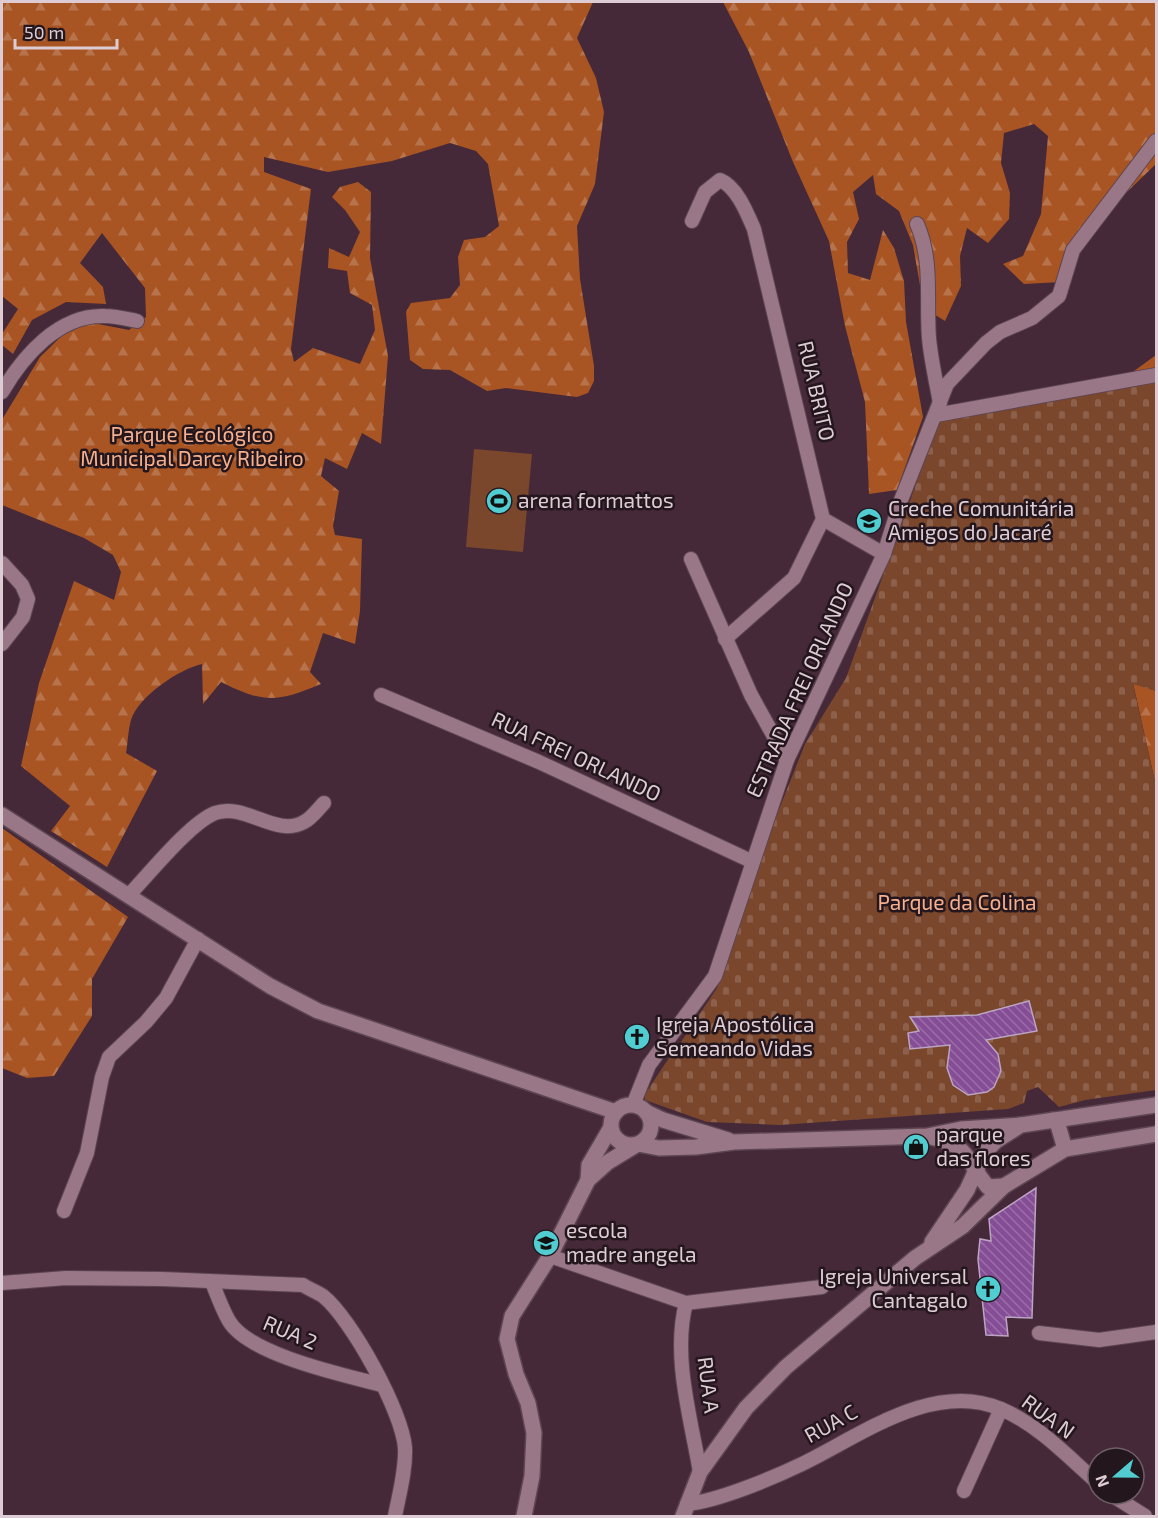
<svg xmlns="http://www.w3.org/2000/svg" width="1158" height="1518" font-family="'Exo 2',sans-serif">
<style>
.forest{fill:url(#forest-firs)}
.cemetery{fill:url(#cemetery-stones)}
.garden{fill:#7a472d}
.building{fill:url(#building-back-hatch);stroke:#bba5c2;stroke-width:1.5}
.lines{fill:none;stroke-linecap:round;stroke-linejoin:round}
.street-casing{stroke:#5d4552;stroke-width:16}
.secondary-casing{stroke:#5d4552;stroke-width:18}
.street{stroke:#997787;stroke-width:14}
.secondary{stroke:#997787;stroke-width:15}
.labels{text-anchor:middle;stroke-width:5;stroke-linejoin:round;paint-order:stroke}
.street-label{font-size:21px;fill:#deccd4;stroke:#23161d}
.park-label{font-size:21px;fill:#f6b08e;stroke:#23161d}
.poi-label{font-size:21px;fill:#deccd4;stroke:#23161d;text-anchor:start}
</style>
<defs>
<pattern id="forest-firs" width="22" height="20" patternUnits="userSpaceOnUse" patternTransform="scale(1.5)"><rect width="22" height="20" fill="#a85423"/><path d="M5 1l3.5 6h-7zM16 11l3.5 6h-7z" fill="#b7734c"/></pattern>
<pattern id="cemetery-stones" width="16" height="16" patternUnits="userSpaceOnUse" patternTransform="scale(1.5)"><rect width="16" height="16" fill="#7a472d"/><path d="M2 7V4a2 2 0 0 1 4 0v3zM10 15v-3a2 2 0 0 1 4 0v3z" fill="#8c604b"/></pattern>
<pattern id="building-back-hatch" width="6" height="6" patternUnits="userSpaceOnUse" patternTransform="scale(1.5)"><rect width="6" height="6" fill="#854d96"/><path d="M-1 5l2 2M0 0l6 6M5-1l2 2" fill="none" stroke="#9b6ea8"/></pattern>
</defs>
<rect width="100%" height="100%" fill="#452938"/>
<!-- forest -->
<g class="forest">
<path d="M2 2H593L577 38 596 78 604 112 595 184 577 226 580 279 594 366V381L588 393 577 397 506 388 487 391 450 370 423 369 410 360 406 312 411 303 450 298 460 285 458 257 464 240 485 237 499 226 488 164 476 151 450 143 392 161 328 172 264 157V172L311 189 291 349 294 362 313 348 360 364 375 330 372 305 350 293 347 271 328 268 329 248 349 257 360 232 345 210 332 197 340 187 358 182 371 192 370 258 388 356 381 444 362 433 347 469 325 458 321 476 339 491 333 526 335 535 362 539 360 611 355 644 323 633 310 672 321 684C277 702 265 704 221 682L203 704 202 664C179 669 138 697 131 720 128 730 128 743 126 753L157 771 107 867 51 831 70 806 21 766 39 683 74 581 114 600 121 572 113 555 84 538 2 505 3 418 40 357 78 320 129 330 146 317 145 288 102 233 80 263 103 287 106 304 66 302 32 320 13 354 2 345V334L18 309 2 296Z"/>
<polygon points="723,2 1156,2 1156,164 1104,214 1061,282 1024,284 1003,264 1023,256 1041,214 1048,136 1034,124 1004,133 1001,163 1010,193 1009,219 988,243 967,228 960,256 961,286 945,321 924,308 913,245 899,211 876,194 873,175 853,192 859,219 847,242 848,273 870,280 883,230 894,248 904,281 906,322 923,417 897,490 869,494 865,402 845,326 829,241 793,162 749,52"/>
<polygon points="1156,355 1156,383 1130,374"/>
<polygon points="1133,683 1156,691 1156,786"/>
<polygon points="2,828 128,917 92,979 92,1016 54,1076 27,1078 2,1068"/>
</g>
<!-- cemetery -->
<polygon class="cemetery" points="1130,374 1156,383 1156,691 1133,684 1156,786 1156,1090 1085,1100 1059,1107 1038,1087 1027,1091 1024,1103 1008,1109 780,1125 707,1122 645,1100 645,1094 669,1058 675,1057 680,1049 679,1045 717,988 776,817 805,744 846,678 941,415"/>
<!-- garden -->
<polygon class="garden" points="474,449 532,454 523,552 466,547"/>
<!-- building -->
<g class="building">
<polygon points="1029,1001 1037,1031 986,1040 998,1054 1001,1071 994,1087 987,1092 968,1095 953,1085 947,1068 950,1045 910,1049 908,1033 919,1031 910,1017 977,1015"/>
<polygon points="1036,1188 1032,1318 1006,1317 1008,1336 986,1335 978,1259 980,1239 991,1241 989,1219"/>
</g>
<g class="lines">
<!-- street casing -->
<g class="street-casing">
<g id="street">
<path d="M692 221 705 192 720 180C737 187 747 213 754 229L823 519 794 578 725 639"/>
<path d="M917 224C933 261 926 299 929 338 931 360 936 381 940 403"/>
<path d="M2 392C23 356 59 314 105 316 116 316 127 319 137 321"/>
<polyline points="936,415 1156,375"/>
<polyline points="823,519 884,554"/>
<polyline points="691,559 751,695 787,760"/>
<polyline points="2,563 22,585 28,599 23,617 2,644"/>
<polyline points="381,695 539,762 751,861"/>
<path d="M129 895C149 874 190 823 215 813 245 802 276 838 304 822 312 818 318 809 324 803"/>
<polyline points="633,1105 649,1065 715,976 787,760 884,554 901,500 947,384 986,343 1000,332 1032,318 1059,296 1073,250 1156,141"/>
<polyline points="64,1211 87,1153 102,1077 109,1057 146,1022 166,998 198,939"/>
<polyline points="550,1256 686,1303"/>
<path d="M212 1282C217 1295 222 1309 229 1321 249 1355 344 1375 382 1385"/>
<path d="M2 1283 66 1278 162 1279 303 1285C309 1289 317 1292 323 1296 351 1318 403 1413 405 1448 406 1470 399 1495 395 1516"/>
<polyline points="1039,1333 1099,1340 1156,1332"/>
<path d="M700 1472C691 1419 672 1356 686 1303L822 1287"/>
<polyline points="964,1491 1001,1409"/>
<polyline points="1110,1494 1145,1516"/>
<path d="M687 1504C718 1501 773 1478 802 1464 860 1436 933 1380 1001 1409 1039 1425 1068 1457 1098 1483"/>
</g>
</g>
<!-- secondary casing -->
<g class="secondary-casing">
<g id="secondary">
<polyline points="2,815 270,986 318,1011 616,1112"/>
<circle cx="631" cy="1125" r="20"/>
<polyline points="646,1112 663,1120 728,1140"/>
<polyline points="1053,1120 1058,1125 1065,1149"/>
<path d="M931 1137C972 1147 964 1159 988 1187L1004 1186"/>
<polyline points="638,1144 659,1148 696,1147 734,1142 927,1136 961,1129 1021,1125"/>
<polyline points="588,1180 589,1165 610,1129"/>
<polyline points="932,1242 967,1190 984,1153 996,1141 1021,1125 1156,1105"/>
<polyline points="524,1516 532,1476 534,1433 528,1403 516,1374 507,1339 512,1316 550,1256 588,1180 608,1162 636,1145"/>
<polyline points="683,1516 700,1472 746,1408 786,1367 915,1258 963,1226 1004,1186 1065,1149 1156,1134"/>
</g>
</g>
<!-- street -->
<use href="#street" class="street"/>
<!-- secondary -->
<use href="#secondary" class="secondary"/>
</g>
<!-- icons -->
<defs>
<g id="stadium-disc" transform="scale(1.35)"><circle r="9.5" fill="#51ccd1" stroke="#23161d"/><path d="M0-5a6.5 5 0 1 0 0 10a6.5 5 0 1 0 0-10ZM-3.5-1.8h7v3.6h-7Z" fill="#111"/></g>
<g id="school-disc" transform="scale(1.35)"><circle r="9.5" fill="#51ccd1" stroke="#23161d"/><path d="M0-5L7-2L0 1L-7-2ZM-4 1L0 2.5L4 1V4Q0 6-4 4Z" fill="#111"/></g>
<g id="church-disc" transform="scale(1.35)"><circle r="9.5" fill="#51ccd1" stroke="#23161d"/><path d="M-1.2-6h2.4v3.5h3.3v2.4h-3.3V6h-2.4V-.1h-3.3v-2.4h3.3Z" fill="#111"/></g>
<g id="shop-disc" transform="scale(1.35)"><circle r="9.5" fill="#51ccd1" stroke="#23161d"/><path d="M-5-2.5h2.3a2.7 3.5 0 0 1 5.4 0H5L5.5 6h-11ZM-1.5-2.5h3a1.5 2.3 0 0 0-3 0Z" fill="#111"/></g>
</defs>
<g fill-rule="evenodd">
<use href="#stadium-disc" x="499" y="501"/>
<use href="#school-disc" x="869" y="521"/>
<use href="#church-disc" x="637" y="1037"/>
<use href="#shop-disc" x="916" y="1147"/>
<use href="#school-disc" x="546" y="1243"/>
<use href="#church-disc" x="988" y="1289"/>
</g>
<g class="labels">
<!-- street labels -->
<g class="street-label">
<text transform="translate(816 391) rotate(77)" y="7">RUA BRITO</text>
<text transform="translate(800 690) rotate(-66)" y="7">ESTRADA FREI ORLANDO</text>
<text transform="translate(576 757) rotate(25)" y="7">RUA FREI ORLANDO</text>
<text transform="translate(290 1333) rotate(23)" y="7">RUA 2</text>
<text transform="translate(708 1385) rotate(83)" y="7">RUA A</text>
<text transform="translate(1048 1417) rotate(36)" y="7">RUA N</text>
<text transform="translate(831 1424) rotate(-29)" y="7">RUA C</text>
</g>
<!-- park labels -->
<g class="park-label">
<text x="192" y="442">Parque Ecológico<tspan x="192" dy="24">Municipal Darcy Ribeiro</tspan></text>
<text x="957" y="910">Parque da Colina</text>
</g>
<!-- poi labels -->
<g class="poi-label">
<text x="518" y="508">arena formattos</text>
<text x="888" y="516">Creche Comunitária<tspan x="888" dy="24">Amigos do Jacaré</tspan></text>
<text x="656" y="1032">Igreja Apostólica<tspan x="656" dy="24">Semeando Vidas</tspan></text>
<text x="936" y="1142">parque<tspan x="936" dy="24">das flores</tspan></text>
<text x="566" y="1238">escola<tspan x="566" dy="24">madre angela</tspan></text>
<text x="968" y="1284" text-anchor="end">Igreja Universal<tspan x="968" dy="24">Cantagalo</tspan></text>
</g>
</g>
<!-- border -->
<rect width="1158" height="1518" fill="none" stroke="#deccd4" stroke-width="6"/>
<!-- north arrow -->
<g transform="translate(1116 1476) rotate(250)"><circle r="28" fill="#23161d" stroke="#6e5f66" stroke-width="1.5"/>
<path d="M0-4.5L10 22L0 15L-10 22Z" fill="#51ccd1"/>
<text y="-9" font-size="16" font-weight="bold" text-anchor="middle" fill="#deccd4">N</text>
</g>
<!-- scale -->
<path d="M15 39v9h102v-9" fill="none" stroke="#deccd4" stroke-width="3"/>
<text x="24" y="39" font-size="18" fill="#deccd4" stroke="#23161d" stroke-width="4.5" paint-order="stroke">50 m</text>
</svg>
